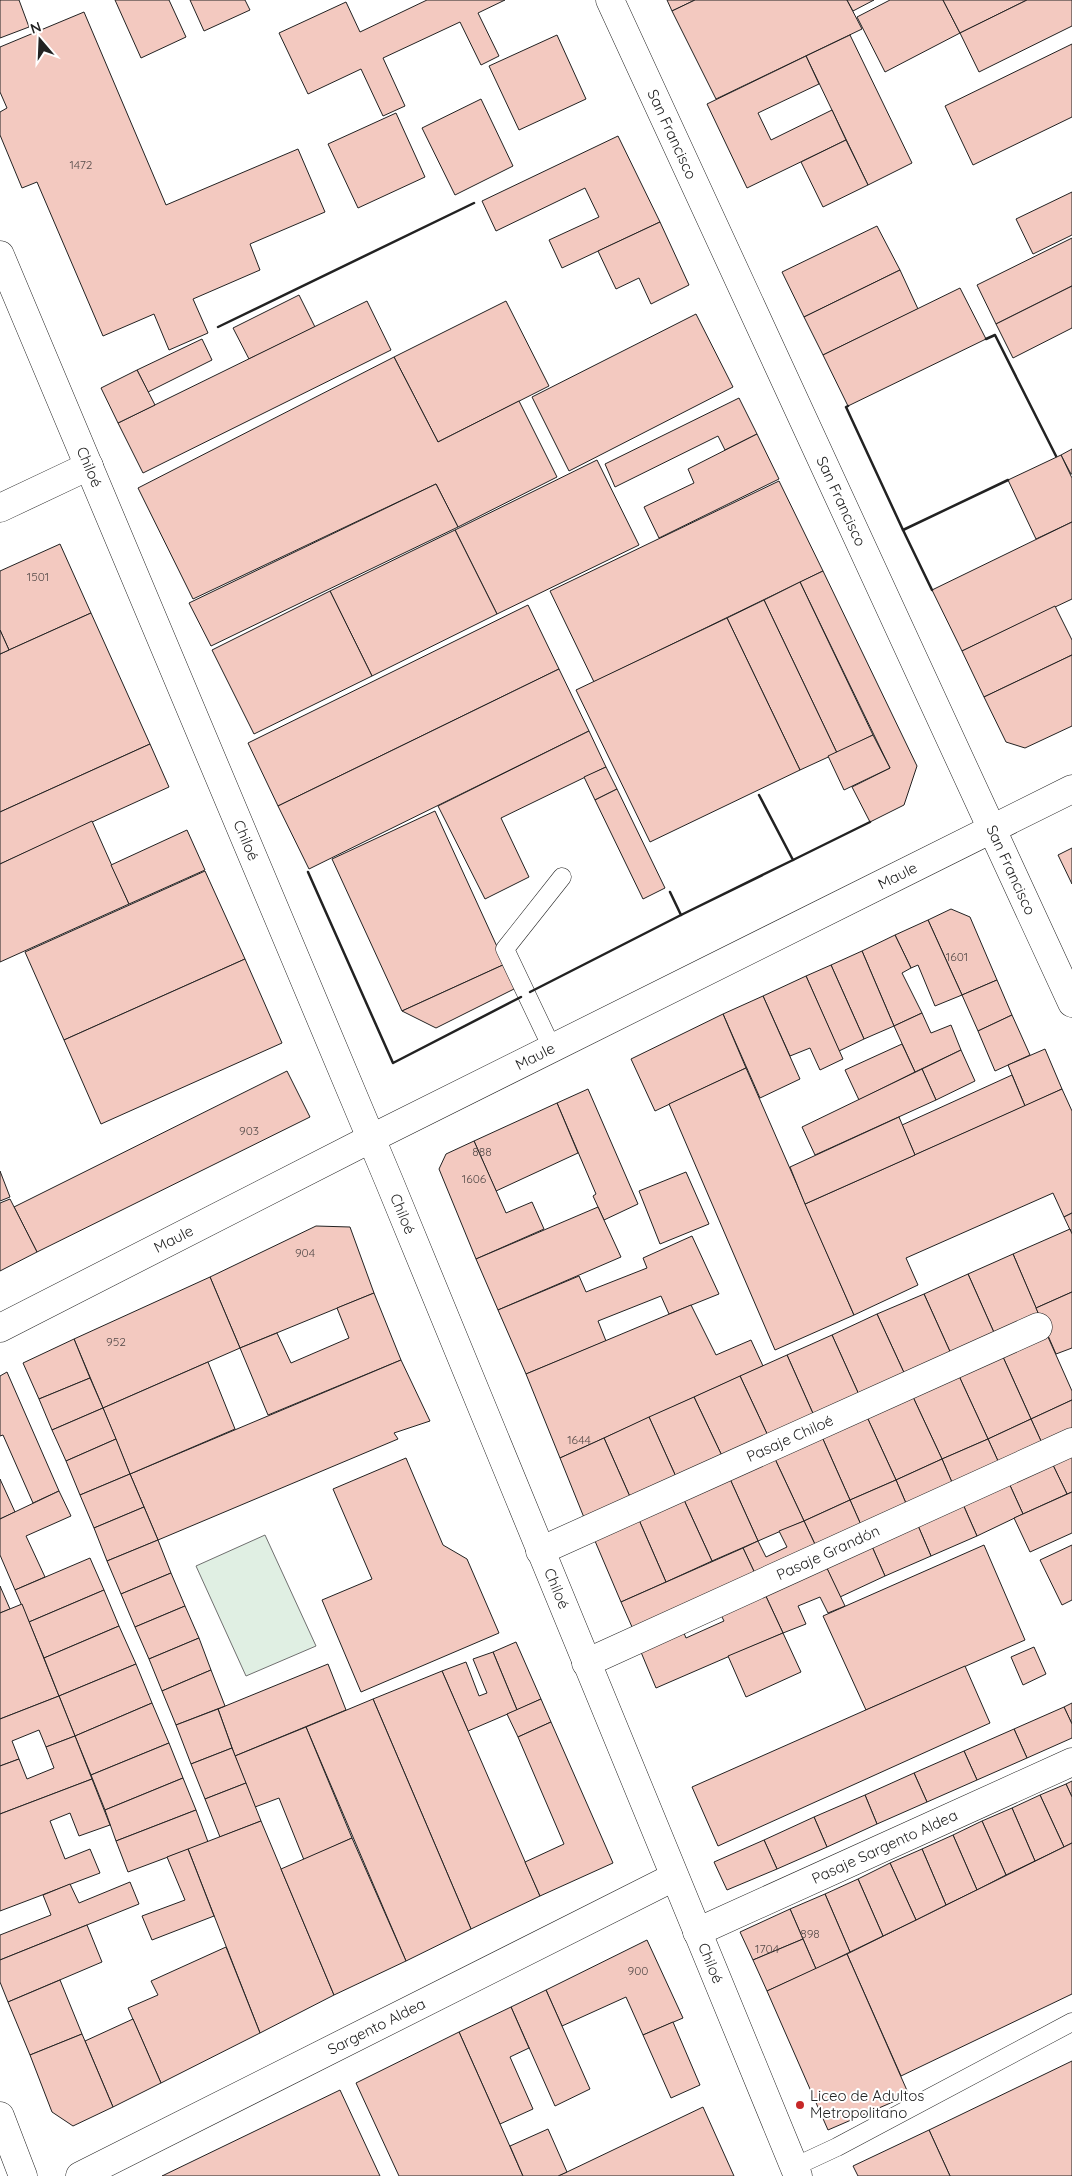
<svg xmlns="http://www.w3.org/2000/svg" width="1072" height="2176" font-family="Quicksand,sans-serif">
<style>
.garden{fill:#e0efe3;stroke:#6f6f6f}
.building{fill:#f3c9c0;stroke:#222}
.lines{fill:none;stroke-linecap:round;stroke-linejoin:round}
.lane-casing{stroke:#222;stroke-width:19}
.street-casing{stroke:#222;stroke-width:29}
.secondary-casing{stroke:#222;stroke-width:29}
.lane{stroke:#fff;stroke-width:18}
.street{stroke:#fff;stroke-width:28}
.secondary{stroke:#fff;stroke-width:28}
.wall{stroke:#222;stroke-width:2.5}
.poi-dot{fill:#c62828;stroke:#fff;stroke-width:2}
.labels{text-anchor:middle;stroke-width:4;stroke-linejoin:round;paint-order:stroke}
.number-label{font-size:12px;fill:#564c4a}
.street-label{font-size:15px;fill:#222;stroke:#fff}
.poi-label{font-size:15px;fill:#222;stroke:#fff;text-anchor:start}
</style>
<rect width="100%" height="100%" fill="#fff"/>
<!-- garden -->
<polygon class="garden" points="265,1535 316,1646 246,1676 196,1566"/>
<!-- building -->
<g class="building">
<polygon points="0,0 19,0 29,27 0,38"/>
<polygon points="115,0 169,0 186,37 141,58"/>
<polygon points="190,0 245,0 250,10 204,31"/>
<polygon points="427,0 505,0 478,13 499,56 481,65 460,22 383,58 405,106 383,116 361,69 308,94 279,33 346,2 360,32"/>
<polygon points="667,0 695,0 672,11"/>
<polygon points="695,0 847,0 862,29 716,99 672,11"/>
<polygon points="847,0 874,0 853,11"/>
<polygon points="890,0 943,0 960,33 885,72 857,17"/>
<polygon points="943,0 1027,0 960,33"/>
<polygon points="1027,0 1072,0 1072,26 979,72 960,33"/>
<polygon points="84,12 166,205 298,149 325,212 250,244 260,270 193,299 208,333 169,350 154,314 103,336 37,182 22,188 0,135 0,112 7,108 0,92 0,47"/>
<polygon points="557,35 586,99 519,130 489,66"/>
<polygon points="850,35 912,163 868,185 806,56"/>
<polygon points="1072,44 1072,117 973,165 945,106"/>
<polygon points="806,56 819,84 758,113 771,140 832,110 846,140 747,188 707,104"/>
<polygon points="481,99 513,166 455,195 422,128"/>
<polygon points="396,113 425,177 358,208 328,144"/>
<polygon points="618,136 660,222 562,268 549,240 599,217 585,188 496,231 482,201"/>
<polygon points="846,140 868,185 823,207 801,162"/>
<polygon points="1072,192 1072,235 1033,254 1016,219"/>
<polygon points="660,222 689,285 651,304 639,278 616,289 598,251"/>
<polygon points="877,226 900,270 804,317 782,272"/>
<polygon points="1072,238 1072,286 996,324 977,285"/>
<polygon points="900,270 918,309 823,355 804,317"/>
<polygon points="1072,286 1072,328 1013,358 996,324"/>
<polygon points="960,288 986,339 848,406 823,355"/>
<polygon points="299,295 315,327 249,359 233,328"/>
<polygon points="367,301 391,350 143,473 118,423"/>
<polygon points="506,301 549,386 438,442 394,357"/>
<polygon points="696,314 733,387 569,471 532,397"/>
<polygon points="202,339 212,360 148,392 137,370"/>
<polygon points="394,357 438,442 519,401 557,477 458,527 436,484 193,599 138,488"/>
<polygon points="137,370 155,405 118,423 101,388"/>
<polygon points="739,398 757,434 725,450 718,436 615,487 605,464"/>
<polygon points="757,434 779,479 659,538 644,507 694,483 688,469"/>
<polygon points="1072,449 1072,474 1071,474 1061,455"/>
<polygon points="1061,455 1072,478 1072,522 1036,539 1008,480"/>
<polygon points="597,460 639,545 497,614 455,530"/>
<polygon points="779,481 823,571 594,682 550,591"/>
<polygon points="436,484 458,527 211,646 189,603"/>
<polygon points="1072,522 1072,599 962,651 932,590"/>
<polygon points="455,530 497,614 372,676 330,591"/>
<polygon points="60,544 91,613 9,650 0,630 0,571"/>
<polygon points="823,571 917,766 904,805 870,822 852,787 890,768 800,582"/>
<polygon points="800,582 873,735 837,753 764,600"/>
<polygon points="330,591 372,676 254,734 212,650"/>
<polygon points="764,600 837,753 800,770 727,618"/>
<polygon points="528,605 559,669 278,806 248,743"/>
<polygon points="1055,606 1072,640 1072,655 984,697 962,651"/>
<polygon points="91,613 150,744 0,812 0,654"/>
<polygon points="727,618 800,770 650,842 576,690"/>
<polygon points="0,630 9,650 0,654"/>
<polygon points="1072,655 1072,726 1025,748 1006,742 984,697"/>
<polygon points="559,669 589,731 309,869 278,806"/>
<polygon points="589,731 606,767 501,818 529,877 485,899 438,806"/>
<polygon points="873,735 890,768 844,790 828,756"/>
<polygon points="150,744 169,787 0,864 0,812"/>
<polygon points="606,767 617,789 595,800 584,777"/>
<polygon points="617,789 665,888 643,899 595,800"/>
<polygon points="435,811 505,964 402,1011 332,859"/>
<polygon points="92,821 129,904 0,962 0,864"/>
<polygon points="187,830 205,870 129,904 111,865"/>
<polygon points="1072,848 1072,884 1058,855"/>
<polygon points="205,871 245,959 64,1040 25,952"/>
<polygon points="951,909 970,917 997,980 962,995 928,920"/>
<polygon points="928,920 962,995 935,1006 918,965 911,968 895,935"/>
<polygon points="895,935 911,968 902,973 922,1013 894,1026 862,951"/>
<polygon points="862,951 894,1026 864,1039 831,965"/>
<polygon points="245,959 282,1043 101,1124 64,1040"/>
<polygon points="505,964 516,988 436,1028 402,1011"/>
<polygon points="831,965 864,1039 839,1051 806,976"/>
<polygon points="806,976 843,1059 820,1070 810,1048 790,1056 763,996"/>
<polygon points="997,980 1012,1015 978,1031 962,995"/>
<polygon points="763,996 800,1079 760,1098 723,1014"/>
<polygon points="922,1013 931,1033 951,1025 961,1050 915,1072 894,1026"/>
<polygon points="723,1014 746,1068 655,1111 631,1059"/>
<polygon points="1012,1015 1030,1055 995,1071 978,1031"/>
<polygon points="902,1044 915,1072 859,1100 845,1070"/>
<polygon points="1045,1049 1062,1089 1025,1106 1008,1065"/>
<polygon points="961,1050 975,1081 936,1100 922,1069"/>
<polygon points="746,1068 854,1315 775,1350 669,1104"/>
<polygon points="922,1069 936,1100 815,1155 802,1127"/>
<polygon points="287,1071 310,1117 37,1252 14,1207"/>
<polygon points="1012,1075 1025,1106 915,1155 902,1125"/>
<polygon points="588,1089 638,1204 604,1220 593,1196 596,1194 557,1103"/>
<polygon points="1062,1089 1072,1111 1072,1213 1064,1217 1053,1193 906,1258 918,1285 854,1315 805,1204"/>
<polygon points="557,1103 578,1153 496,1191 474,1141"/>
<polygon points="899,1117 915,1155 805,1204 790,1167"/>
<polygon points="474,1141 506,1213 532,1202 544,1229 476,1259 439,1169 446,1154"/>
<polygon points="0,1171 10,1197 0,1201"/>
<polygon points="686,1172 709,1224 660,1244 639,1191"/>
<polygon points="10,1199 37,1252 0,1271 0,1203"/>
<polygon points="598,1207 621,1257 498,1310 476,1259"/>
<polygon points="1072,1213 1072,1234 1064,1217"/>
<polygon points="316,1226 350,1227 374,1293 240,1348 210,1277"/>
<polygon points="1070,1229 1072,1234 1072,1292 1036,1308 1013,1254"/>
<polygon points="692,1236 719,1294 669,1314 661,1296 598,1321 606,1341 526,1374 498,1310 579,1276 586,1292 647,1268 643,1258"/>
<polygon points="1013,1254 1040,1317 996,1337 968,1274"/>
<polygon points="968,1274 996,1337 952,1356 924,1294"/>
<polygon points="210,1277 240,1348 103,1408 74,1339"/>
<polygon points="1072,1292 1072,1348 1056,1354 1036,1308"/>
<polygon points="374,1293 401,1360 268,1415 240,1348 277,1333 291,1363 349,1338 337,1308"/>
<polygon points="924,1294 952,1356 906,1377 877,1314"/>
<polygon points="691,1305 716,1355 751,1340 763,1366 560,1458 526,1374"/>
<polygon points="877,1314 906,1377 860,1397 832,1335"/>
<polygon points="832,1335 860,1397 815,1418 787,1355"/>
<polygon points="1048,1337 1072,1391 1072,1400 1031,1419 1003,1357"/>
<polygon points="74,1339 90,1378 39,1399 23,1363"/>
<polygon points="787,1355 815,1418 769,1438 740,1376"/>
<polygon points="1003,1357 1031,1419 988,1439 959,1376"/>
<polygon points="401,1360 430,1421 394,1433 398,1439 158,1540 130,1474"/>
<polygon points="208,1362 235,1429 130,1474 103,1408"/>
<polygon points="7,1372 59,1491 33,1503 3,1435 0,1436 0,1376"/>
<polygon points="740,1376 769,1438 723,1458 694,1397"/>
<polygon points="959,1376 988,1439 942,1459 913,1397"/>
<polygon points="90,1378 103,1408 52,1430 39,1399"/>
<polygon points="694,1397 723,1458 677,1479 649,1417"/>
<polygon points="913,1397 942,1459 896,1480 867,1417"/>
<polygon points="1072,1400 1072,1440 1046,1452 1031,1419"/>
<polygon points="103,1408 116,1439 66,1461 52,1430"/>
<polygon points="649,1417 677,1479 631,1499 604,1438"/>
<polygon points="867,1417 896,1480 850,1500 822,1437"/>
<polygon points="1031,1419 1046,1452 1003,1472 988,1439"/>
<polygon points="822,1437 850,1500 804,1521 775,1459"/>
<polygon points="604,1438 631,1499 585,1520 560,1458"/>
<polygon points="116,1439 130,1474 80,1495 66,1461"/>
<polygon points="988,1439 1003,1472 957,1494 942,1459"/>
<polygon points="1072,1452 1072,1492 1067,1494 1051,1461"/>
<polygon points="406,1458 443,1545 467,1559 499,1633 361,1692 322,1600 372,1579 333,1489"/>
<polygon points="775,1459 804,1521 758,1541 730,1479"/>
<polygon points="942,1459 957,1494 911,1515 896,1480"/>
<polygon points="1051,1461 1067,1494 1023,1514 1008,1481"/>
<polygon points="130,1474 144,1507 94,1528 80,1495"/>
<polygon points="0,1479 15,1512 0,1519"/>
<polygon points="730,1479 758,1541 712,1561 684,1500"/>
<polygon points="896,1480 911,1515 865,1534 850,1500"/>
<polygon points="1008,1481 1023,1514 977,1536 962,1502"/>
<polygon points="59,1491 71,1516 26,1536 45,1577 15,1590 0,1555 0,1519"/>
<polygon points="1072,1492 1072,1533 1030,1552 1014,1518"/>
<polygon points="684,1500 712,1561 666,1582 639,1520"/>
<polygon points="850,1500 865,1534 820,1555 804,1521"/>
<polygon points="962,1502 977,1536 931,1556 916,1521"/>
<polygon points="144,1507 158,1540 107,1561 94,1528"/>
<polygon points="639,1520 666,1582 621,1602 595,1541"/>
<polygon points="804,1521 820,1555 759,1582 743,1548 758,1541 766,1557 787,1547 779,1531"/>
<polygon points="916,1521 931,1556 885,1576 870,1542"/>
<polygon points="158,1540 171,1573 121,1594 107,1561"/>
<polygon points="870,1542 885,1576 840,1597 824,1562"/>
<polygon points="984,1545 1025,1640 866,1710 823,1616"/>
<polygon points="1072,1545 1072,1600 1062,1605 1040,1560"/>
<polygon points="743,1548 759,1582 636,1636 621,1602"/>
<polygon points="90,1558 104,1590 29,1622 15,1590"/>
<polygon points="824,1562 845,1606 828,1613 820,1597 798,1606 806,1624 783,1633 763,1590"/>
<polygon points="171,1573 185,1606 135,1627 121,1594"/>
<polygon points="0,1586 10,1609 0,1613"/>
<polygon points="104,1590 119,1626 44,1658 29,1622"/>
<polygon points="763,1590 783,1633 656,1688 638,1645 681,1626 686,1638 724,1621 718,1609"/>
<polygon points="22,1604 59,1696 0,1719 0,1613"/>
<polygon points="185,1606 199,1638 149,1659 135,1627"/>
<polygon points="119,1626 136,1664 59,1696 44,1658"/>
<polygon points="783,1633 801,1672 746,1697 728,1656"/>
<polygon points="199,1638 211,1670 162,1691 149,1659"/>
<polygon points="516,1642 541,1699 517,1710 493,1652"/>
<polygon points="1034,1647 1046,1674 1023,1685 1011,1657"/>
<polygon points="493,1652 517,1710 468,1731 442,1671 466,1662 479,1696 487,1693 473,1659"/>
<polygon points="136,1664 152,1703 75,1736 59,1696"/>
<polygon points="328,1664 346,1710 235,1756 218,1709"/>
<polygon points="965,1666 990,1723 718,1846 692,1787"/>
<polygon points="211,1670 225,1706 176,1725 162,1691"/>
<polygon points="442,1671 540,1896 471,1929 373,1699"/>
<polygon points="59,1696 75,1736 46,1747 39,1730 12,1741 19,1759 0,1766 0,1719"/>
<polygon points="373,1699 471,1929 406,1961 306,1727"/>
<polygon points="541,1699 551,1722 518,1737 507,1714"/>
<polygon points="152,1703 169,1743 91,1775 75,1736"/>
<polygon points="1072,1703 1072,1724 1064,1707"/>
<polygon points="1064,1707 1072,1724 1072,1738 1027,1758 1014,1729"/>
<polygon points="218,1709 232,1748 191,1764 176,1725"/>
<polygon points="551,1722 613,1863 540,1896 525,1862 564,1844 518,1737"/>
<polygon points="306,1727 352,1838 304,1860 279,1798 255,1807 235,1756"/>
<polygon points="1014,1729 1027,1758 977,1780 964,1751"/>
<polygon points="75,1736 92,1779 0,1814 0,1766 19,1759 27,1779 54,1768 46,1747"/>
<polygon points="169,1743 183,1778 105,1810 91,1775"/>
<polygon points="232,1748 246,1783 205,1799 191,1764"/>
<polygon points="964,1751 977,1780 927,1802 914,1773"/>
<polygon points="914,1773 927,1802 877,1824 865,1795"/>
<polygon points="183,1778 196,1810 116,1841 105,1810"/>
<polygon points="92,1779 110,1825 79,1836 70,1813 50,1821 65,1859 90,1849 100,1873 0,1911 0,1814"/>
<polygon points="1072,1781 1072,1797 1066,1784"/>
<polygon points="246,1783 261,1821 220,1837 205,1799"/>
<polygon points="1066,1784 1072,1797 1072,1843 1064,1847 1040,1795"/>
<polygon points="865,1795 877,1824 827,1847 814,1817"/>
<polygon points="1040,1795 1064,1847 1035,1861 1012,1808"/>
<polygon points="1012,1808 1035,1861 1006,1875 982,1821"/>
<polygon points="196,1810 208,1842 128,1872 116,1841"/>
<polygon points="814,1817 827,1847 777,1869 764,1840"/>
<polygon points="261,1821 334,1995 260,2033 188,1849"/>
<polygon points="982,1821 1006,1875 977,1890 953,1835"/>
<polygon points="953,1835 977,1890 946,1905 922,1849"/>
<polygon points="352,1838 406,1961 334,1995 281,1869"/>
<polygon points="764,1840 777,1869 727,1890 714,1862"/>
<polygon points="1072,1843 1072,1994 901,2076 847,1954"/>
<polygon points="188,1849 214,1916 152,1940 142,1916 185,1900 167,1857"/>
<polygon points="922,1849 946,1905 916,1920 890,1863"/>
<polygon points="890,1863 916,1920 883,1936 858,1879"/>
<polygon points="858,1879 883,1936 850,1952 825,1894"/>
<polygon points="130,1882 139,1904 0,1960 0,1935 51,1915 43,1895 70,1884 79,1903"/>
<polygon points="825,1894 850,1952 816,1969 790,1909"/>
<polygon points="790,1909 803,1939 753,1960 740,1932"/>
<polygon points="87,1925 102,1962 8,2002 0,1982 0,1960"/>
<polygon points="803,1939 816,1969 767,1991 753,1960"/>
<polygon points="647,1940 683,2018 643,2035 626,1997 562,2026 546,1990"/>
<polygon points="226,1947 260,2033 161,2083 128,2008 158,1995 151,1981"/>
<polygon points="847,1954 909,2095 828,2130 767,1991"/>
<polygon points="60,1980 82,2034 30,2055 8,2002"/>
<polygon points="546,1990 590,2089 555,2106 511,2007"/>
<polygon points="511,2007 529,2048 510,2057 533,2109 500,2124 459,2032"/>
<polygon points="133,2019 161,2083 113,2107 85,2041"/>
<polygon points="673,2022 700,2085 671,2098 643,2035"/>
<polygon points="459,2032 500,2124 523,2176 399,2176 356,2083"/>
<polygon points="82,2034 113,2107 73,2126 52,2112 30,2055"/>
<polygon points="1072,2061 1072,2176 950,2176 929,2130"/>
<polygon points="340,2090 380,2176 162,2176"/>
<polygon points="703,2107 734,2176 558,2176 567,2172"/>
<polygon points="548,2129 567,2172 558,2176 523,2176 510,2146"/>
<polygon points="929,2130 950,2176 858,2176 853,2166"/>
</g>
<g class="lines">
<!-- lane casing -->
<g class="lane-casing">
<g id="lane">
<polyline points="552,1048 505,949 562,877"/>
<polyline points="794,2167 837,2147 1072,2022"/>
</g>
</g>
<!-- street casing -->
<g class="street-casing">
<g id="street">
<path id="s1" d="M0 255 389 1181 798 2176"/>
<polyline points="0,508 89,466"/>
<path id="s2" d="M540 1551 1038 1327"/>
<path id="s3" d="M586 1663 1072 1442"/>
<path id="s4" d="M697 1932 1072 1762"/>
<path id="s5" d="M80 2176 674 1877"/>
</g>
</g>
<!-- secondary casing -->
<g class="secondary-casing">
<g id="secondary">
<path id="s6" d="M610 0 1072 1003"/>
<path id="s7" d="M0 1328 370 1139 1072 789"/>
<polyline points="0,2116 23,2176"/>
</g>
</g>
<!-- lane -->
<use href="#lane" class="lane"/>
<!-- street -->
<use href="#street" class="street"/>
<!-- secondary -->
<use href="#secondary" class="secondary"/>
<!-- wall -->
<g class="wall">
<polyline points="218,327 474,203"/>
<polyline points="986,339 995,335 1056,456"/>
<polyline points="848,406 846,407 903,530 1008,480"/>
<polyline points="903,530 932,590"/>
<polyline points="793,860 870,822"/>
<polyline points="308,872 393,1063 521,997"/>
<polyline points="670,892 681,915 793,860 759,795"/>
<polyline points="530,992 681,915"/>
</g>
</g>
<!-- markers -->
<circle class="poi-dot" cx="800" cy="2105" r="5"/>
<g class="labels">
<!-- number labels -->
<g class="number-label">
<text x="81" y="169">1472</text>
<text x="38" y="581">1501</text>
<text x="957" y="961">1601</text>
<text x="249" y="1135">903</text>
<text x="482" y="1156">888</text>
<text x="474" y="1183">1606</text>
<text x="305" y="1257">904</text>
<text x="116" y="1346">952</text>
<text x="579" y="1444">1644</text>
<text x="810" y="1938">898</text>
<text x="767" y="1953">1704</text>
<text x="638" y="1975">900</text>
</g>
<!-- street labels -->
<g class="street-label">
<text dy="5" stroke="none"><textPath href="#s6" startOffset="148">San Francisco</textPath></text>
<text dy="5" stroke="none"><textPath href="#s1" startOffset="230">Chiloé</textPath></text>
<text dy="5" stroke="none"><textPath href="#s6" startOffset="552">San Francisco</textPath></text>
<text dy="5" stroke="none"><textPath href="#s1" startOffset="635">Chiloé</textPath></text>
<text dy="5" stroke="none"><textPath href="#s6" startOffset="958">San Francisco</textPath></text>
<text dy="5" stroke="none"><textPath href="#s7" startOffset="1005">Maule</textPath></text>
<text dy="5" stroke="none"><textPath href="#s7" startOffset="600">Maule</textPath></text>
<text dy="5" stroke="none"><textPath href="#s1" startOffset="1040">Chiloé</textPath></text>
<text dy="5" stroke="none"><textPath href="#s7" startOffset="195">Maule</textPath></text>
<text dy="5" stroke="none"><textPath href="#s2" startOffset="274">Pasaje Chiloé</textPath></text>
<text dy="5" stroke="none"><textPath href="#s3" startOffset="266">Pasaje Grandón</textPath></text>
<text dy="5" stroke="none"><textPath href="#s1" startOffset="1445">Chiloé</textPath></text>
<text dy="5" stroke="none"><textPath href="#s4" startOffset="206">Pasaje Sargento Aldea</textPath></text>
<text dy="5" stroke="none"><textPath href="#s1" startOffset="1850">Chiloé</textPath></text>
<text dy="5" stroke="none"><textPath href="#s5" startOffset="332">Sargento Aldea</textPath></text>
</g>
<!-- poi labels -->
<g class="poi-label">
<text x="810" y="2101">Liceo de Adultos<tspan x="810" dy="17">Metropolitano</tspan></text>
</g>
</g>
<!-- north arrow -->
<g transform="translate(40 40) rotate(341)" stroke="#ffffff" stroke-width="4" paint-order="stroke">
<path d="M0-4L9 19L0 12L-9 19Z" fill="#222222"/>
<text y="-8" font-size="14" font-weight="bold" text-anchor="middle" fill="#222222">N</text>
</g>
</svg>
